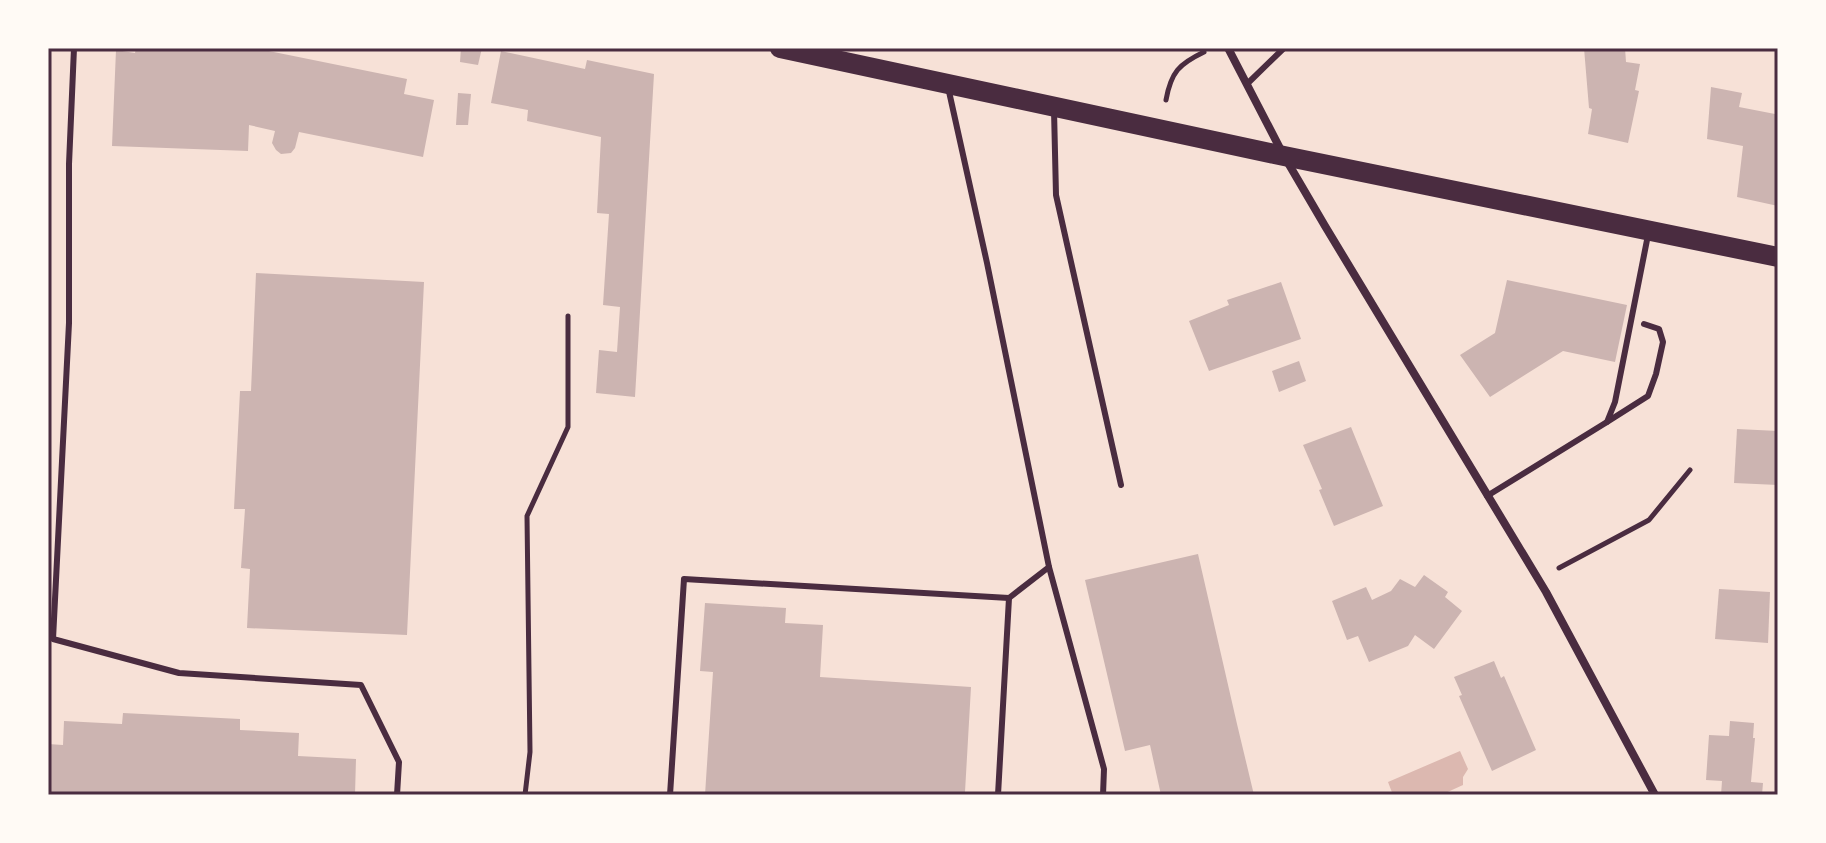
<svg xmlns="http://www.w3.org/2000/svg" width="1826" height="843" font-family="'Noto Sans',sans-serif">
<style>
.water{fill:#dcb8b0}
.building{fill:#ccb4b1}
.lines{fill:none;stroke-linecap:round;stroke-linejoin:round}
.path{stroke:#4a2c40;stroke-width:5}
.service{stroke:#4a2c40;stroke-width:6}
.minor{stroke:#4a2c40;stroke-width:8}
.primary{stroke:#4a2c40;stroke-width:20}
.neatline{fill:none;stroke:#4a2c40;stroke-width:3}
</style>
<rect width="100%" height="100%" fill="#f7e1d7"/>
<!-- water -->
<polygon class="water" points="1460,751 1468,769 1463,777 1463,785 1441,795 1393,795 1388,782"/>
<!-- building -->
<g class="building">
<polygon points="136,48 254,48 407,79 404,94 434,100 423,157 299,132 295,148 291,153 281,154 276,150 272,143 275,131 249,125 248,151 112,146 116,50 135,53"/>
<polygon points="461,48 482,48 478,65 460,62"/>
<polygon points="1584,48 1625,48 1626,62 1640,64 1635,90 1639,91 1628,143 1588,134 1592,109 1589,108"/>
<polygon points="501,51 585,69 587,60 654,74 635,397 596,393 599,350 617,352 620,307 603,305 609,214 597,213 601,137 527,121 528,110 491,103"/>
<polygon points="1711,87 1742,93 1739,107 1775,114 1778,107 1778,206 1737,197 1743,146 1707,139"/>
<polygon points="458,93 471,94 468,125 456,125"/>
<polygon points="256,273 424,282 407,635 247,628 250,569 241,568 245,509 234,509 240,391 251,391"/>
<polygon points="1507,280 1627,305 1615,362 1563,351 1490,397 1460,355 1495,333"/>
<polygon points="1281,282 1301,339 1209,371 1189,321 1229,305 1227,300"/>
<polygon points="1299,361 1306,381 1279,392 1272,371"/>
<polygon points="1351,427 1383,506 1334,526 1319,490 1322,489 1303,445"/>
<polygon points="1737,429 1778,431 1778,485 1734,483"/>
<polygon points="1198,554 1237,724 1254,795 1161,795 1150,745 1125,751 1085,580"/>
<polygon points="1424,575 1448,592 1445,597 1462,611 1434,649 1415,635 1408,646 1369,662 1358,636 1347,640 1332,601 1366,587 1372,600 1391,591 1400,579 1415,587"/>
<polygon points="1719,589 1770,592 1768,643 1715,639"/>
<polygon points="705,603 786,608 785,623 823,625 820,677 971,687 965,792 978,793 977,795 705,795 713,672 700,671"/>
<polygon points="1494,661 1501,678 1504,676 1536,750 1492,771 1459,696 1462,695 1454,677"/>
<polygon points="123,713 240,719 240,730 299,733 298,756 356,759 355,795 48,795 48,744 63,745 64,721 122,724"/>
<polygon points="1730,721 1754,723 1753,738 1755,738 1751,782 1763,783 1762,795 1721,795 1722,781 1706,780 1709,735 1729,736"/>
</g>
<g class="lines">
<!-- path -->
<g class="path">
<path d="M1166 100C1171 72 1179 64 1204 52"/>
<polyline points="1559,568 1649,520 1690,470"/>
<polyline points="525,795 530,752 527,516 568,427 568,316"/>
</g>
<!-- service -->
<g class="service">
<polyline points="74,48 69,164 69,323 53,639 179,673 361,685 399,762 397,795"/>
<polyline points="1247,84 1284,48"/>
<polyline points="1054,110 1056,195 1121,485"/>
<polyline points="1607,422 1648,396 1656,374 1663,342 1659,329 1644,324"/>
<polyline points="1487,496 1607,422 1615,402 1648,235"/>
<polyline points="1049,567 1104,769 1103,795"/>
<polyline points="670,795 684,579 1009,598 1049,567 987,263 948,87"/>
<polyline points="998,795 1009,598"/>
</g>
<!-- minor -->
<polyline class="minor" points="1228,48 1284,156 1325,226 1546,592 1655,795"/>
<!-- primary -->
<polyline class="primary" points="780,48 1284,156 1778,257"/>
</g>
<!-- border -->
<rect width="1826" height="843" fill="none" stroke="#fffaf5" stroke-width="100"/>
<rect x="50" y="50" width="1726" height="743" class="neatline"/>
</svg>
